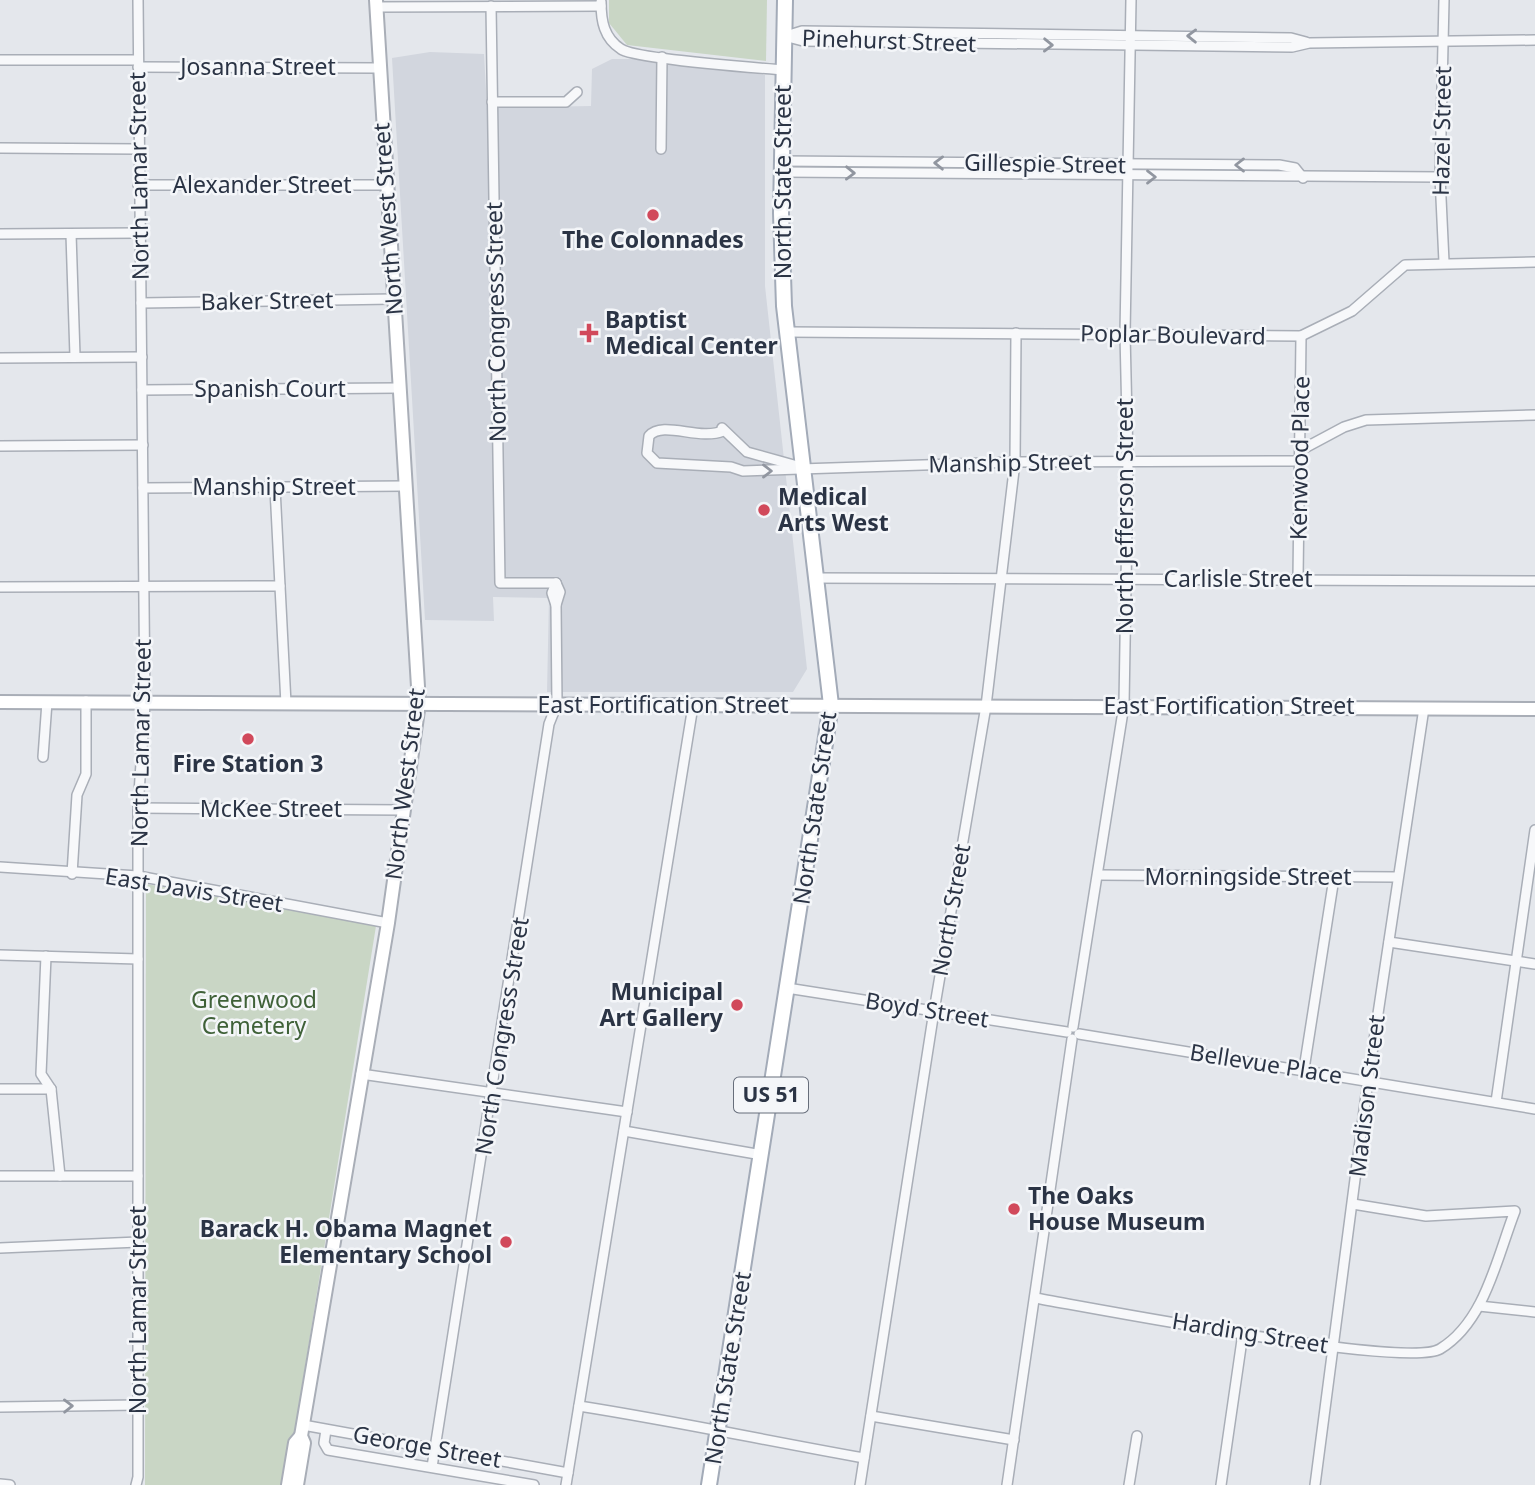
<svg xmlns="http://www.w3.org/2000/svg" width="1535" height="1485" font-family="'Noto Sans',sans-serif">
<style>
.built{fill:#d2d6de}
.green{fill:#c9d6c5}
.lines{fill:none;stroke-linecap:round;stroke-linejoin:round}
.street-casing{stroke:#a9aeb7;stroke-width:12}
.secondary-casing{stroke:#a9aeb7;stroke-width:16}
.primary-casing{stroke:#a3abb8;stroke-width:18}
.street{stroke:#f7f8fa;stroke-width:9}
.secondary{stroke:#fff;stroke-width:12}
.primary{stroke:#fff;stroke-width:14}
.oneway{stroke:#9196a0}
.poi-dot{fill:#d1495b;stroke:#f4f6f9;stroke-width:2.5}
.labels{text-anchor:middle;stroke-width:5;stroke-linejoin:round;paint-order:stroke}
.shield{fill:#f4f6f9;stroke:#676e7b;stroke-width:2}
.shield-label{font-size:21px;font-weight:bold;fill:#2b3445}
.street-label{font-size:23px;fill:#2b3445;stroke:#f4f6f9}
.poi-label{font-size:23px;font-weight:bold;fill:#2b3445;stroke:#f4f6f9;text-anchor:start}
.park-label{font-size:23px;fill:#3f6138;stroke:#f4f6f9}
</style>
<rect width="100%" height="100%" fill="#e4e7ec"/>
<!-- built -->
<polygon class="built" points="430,52 484,54 487,108 591,106 592,69 612,59 638,59 765,75 765,286 807,669 793,692 547,692 549,598 493,597 494,621 425,620 392,58"/>
<!-- green -->
<g class="green">
<polygon points="609,0 767,0 766,61 627,45 609,23"/>
<polygon points="146,884 376,926 286,1485 145,1485"/>
</g>
<g class="lines">
<!-- street casing -->
<g class="street-casing">
<g id="street">
<path d="M601 2C601 21 604 38 621 49 635 59 759 68 784 70"/>
<polyline points="491,6 500,583 556,583"/>
<polyline points="376,7 601,6"/>
<polyline points="784,36 803,41 1292,47 1309,43 1535,40"/>
<polyline points="786,36 802,31 1291,38 1306,42"/>
<polyline points="0,60 138,60"/>
<polyline points="138,67 379,68"/>
<polyline points="492,102 566,102 577,92"/>
<polyline points="0,148 138,149"/>
<polyline points="661,149 662,57"/>
<polyline points="782,161 1279,165 1295,168 1303,178"/>
<polyline points="782,172 1440,177"/>
<polyline points="138,185 386,185"/>
<polyline points="0,234 138,233"/>
<polyline points="71,234 75,356"/>
<polyline points="1444,262 1440,177 1444,0"/>
<polyline points="141,303 393,299"/>
<polyline points="788,332 1301,336 1352,311 1405,265 1535,262"/>
<polyline points="0,358 142,357"/>
<polyline points="142,390 398,388"/>
<polyline points="722,428 747,452 801,467"/>
<path d="M723 431C699 441 663 420 649 436L647 453 657 463 731 467 743 471 1015 462 1301 461"/>
<polyline points="0,446 143,445"/>
<polyline points="1301,450 1344,427 1366,420 1535,415"/>
<polyline points="143,488 404,486"/>
<polyline points="275,488 286,704"/>
<polyline points="814,578 1535,581"/>
<polyline points="1298,579 1301,336"/>
<polyline points="556,583 552,593 556,605"/>
<polyline points="0,587 280,586"/>
<polyline points="43,757 47,702"/>
<polyline points="138,808 403,810"/>
<polyline points="0,867 138,876 388,923"/>
<polyline points="72,874 77,795 86,774 86,701"/>
<polyline points="1098,875 1397,877"/>
<polyline points="1389,942 1535,964"/>
<polyline points="0,955 138,959"/>
<polyline points="46,956 41,1074 51,1089"/>
<polyline points="787,988 1067,1032"/>
<polyline points="1073,1027 1124,705 1128,462 1125,334 1131,0"/>
<polyline points="1079,1034 1535,1109"/>
<polyline points="1304,1069 1334,878"/>
<polyline points="361,1074 627,1112"/>
<polyline points="0,1089 51,1089 60,1176"/>
<polyline points="1496,1102 1535,830"/>
<polyline points="624,1131 762,1155"/>
<polyline points="0,1176 138,1176"/>
<polyline points="0,1248 138,1242"/>
<path d="M1035 1298C1093 1308 1407 1369 1440 1349 1485 1322 1497 1257 1515 1211L1426 1216 1353 1204"/>
<polyline points="1479,1306 1535,1312"/>
<path d="M579 1406C675 1421 768 1441 864 1458"/>
<polyline points="0,1407 138,1405"/>
<polyline points="871,1416 1014,1440"/>
<polyline points="303,1425 568,1473"/>
<polyline points="326,1430 324,1443 328,1450 534,1485"/>
<polyline points="432,1467 549,724 557,704 556,605 560,592 556,583"/>
<polyline points="0,1484 10,1485"/>
<polyline points="136,1485 138,1477 138,808 145,704 138,0"/>
<polyline points="566,1485 693,706"/>
<polyline points="860,1485 934,1011 986,706 1015,462 1016,333"/>
<polyline points="1007,1485 1072,1039"/>
<polyline points="1129,1485 1137,1436"/>
<polyline points="1221,1485 1243,1333"/>
<polyline points="1315,1485 1368,1080 1424,708"/>
</g>
</g>
<!-- secondary casing -->
<g class="secondary-casing">
<g id="secondary">
<polyline points="0,702 1535,709"/>
<polyline points="288,1485 295,1443 301,1436"/>
<polyline points="297,1485 304,1443 301,1436 388,923 419,703 376,0"/>
</g>
</g>
<!-- primary casing -->
<g class="primary-casing">
<polyline id="primary" points="709,1485 831,705 784,306 781,213 785,0"/>
</g>
<!-- street -->
<use href="#street" class="street"/>
<!-- secondary -->
<use href="#secondary" class="secondary"/>
<!-- primary -->
<use href="#primary" class="primary"/>
</g>
<!-- one-way arrows -->
<defs><path id="oneway-chevron" d="M-2-3.5L2.5 0L-2 3.5" fill="none" stroke-width="1.6" stroke-linecap="round" stroke-linejoin="round" transform="scale(1.75)"/></defs>
<g class="oneway">
<use href="#oneway-chevron" transform="translate(1192 36) rotate(-179)"/>
<use href="#oneway-chevron" transform="translate(1048 45) rotate(1)"/>
<use href="#oneway-chevron" transform="translate(939 163) rotate(-179)"/>
<use href="#oneway-chevron" transform="translate(1240 165) rotate(-180)"/>
<use href="#oneway-chevron" transform="translate(850 173) rotate(1)"/>
<use href="#oneway-chevron" transform="translate(1151 177)"/>
<use href="#oneway-chevron" transform="translate(767 471)"/>
<use href="#oneway-chevron" transform="translate(68 1406) rotate(-1)"/>
</g>
<!-- markers -->
<g class="poi-dot">
<circle cx="653" cy="215" r="7"/>
<path d="M585.5 322.5h7v7h7v7h-7v7h-7v-7h-7v-7h7z"/>
<circle cx="764" cy="510" r="7"/>
<circle cx="248" cy="739" r="7"/>
<circle cx="737" cy="1005" r="7"/>
<circle cx="1014" cy="1209" r="7"/>
<circle cx="506" cy="1242" r="7"/>
</g>
<g class="labels">
<!-- shield labels -->
<rect class="shield" x="734" y="1077.5" width="74" height="35" rx="5"/>
<g class="shield-label">
<text x="771" y="1102">US 51</text>
</g>
<!-- street labels -->
<g class="street-label">
<text transform="translate(889 41) rotate(2)" y="8">Pinehurst Street</text>
<text x="258" y="75">Josanna Street</text>
<text transform="translate(1442 131) rotate(-89)" y="8">Hazel Street</text>
<text transform="translate(1045 164) rotate(1)" y="8">Gillespie Street</text>
<text transform="translate(139 176) rotate(-91)" y="8">North Lamar Street</text>
<text transform="translate(783 182) rotate(-90)" y="8">North State Street</text>
<text x="262" y="193">Alexander Street</text>
<text transform="translate(388 219) rotate(-94)" y="8">North West Street</text>
<text transform="translate(267 301) rotate(-1)" y="8">Baker Street</text>
<text transform="translate(496 322) rotate(-91)" y="8">North Congress Street</text>
<text transform="translate(1173 335) rotate(1)" y="8">Poplar Boulevard</text>
<text x="270" y="397">Spanish Court</text>
<text transform="translate(1300 458) rotate(-89)" y="8">Kenwood Place</text>
<text transform="translate(1010 463) rotate(-1)" y="8">Manship Street</text>
<text x="274" y="495">Manship Street</text>
<text transform="translate(1125 516) rotate(-90)" y="8">North Jefferson Street</text>
<text x="1238" y="587">Carlisle Street</text>
<text x="663" y="713">East Fortification Street</text>
<text x="1229" y="714">East Fortification Street</text>
<text transform="translate(141 743) rotate(-89)" y="8">North Lamar Street</text>
<text transform="translate(405 784) rotate(-83)" y="8">North West Street</text>
<text transform="translate(815 808) rotate(-82)" y="8">North State Street</text>
<text x="271" y="817">McKee Street</text>
<text x="1248" y="885">Morningside Street</text>
<text transform="translate(194 890) rotate(9)" y="8">East Davis Street</text>
<text transform="translate(951 910) rotate(-80)" y="8">North Street</text>
<text transform="translate(927 1010) rotate(9)" y="8">Boyd Street</text>
<text transform="translate(502 1036) rotate(-81)" y="8">North Congress Street</text>
<text transform="translate(1266 1064) rotate(9)" y="8">Bellevue Place</text>
<text transform="translate(1367 1096) rotate(-83)" y="8">Madison Street</text>
<text transform="translate(138 1310) rotate(-90)" y="8">North Lamar Street</text>
<text transform="translate(1250 1333) rotate(9)" y="8">Harding Street</text>
<text transform="translate(728 1368) rotate(-81)" y="8">North State Street</text>
<text transform="translate(427 1447) rotate(10)" y="8">George Street</text>
</g>
<!-- poi labels -->
<g class="poi-label">
<text x="653" y="248" text-anchor="middle">The Colonnades</text>
<text x="605" y="328">Baptist<tspan x="605" dy="26">Medical Center</tspan></text>
<text x="778" y="505">Medical<tspan x="778" dy="26">Arts West</tspan></text>
<text x="248" y="772" text-anchor="middle">Fire Station 3</text>
<text x="723" y="1000" text-anchor="end">Municipal<tspan x="723" dy="26">Art Gallery</tspan></text>
<text x="1028" y="1204">The Oaks<tspan x="1028" dy="26">House Museum</tspan></text>
<text x="492" y="1237" text-anchor="end">Barack H. Obama Magnet<tspan x="492" dy="26">Elementary School</tspan></text>
</g>
<!-- park labels -->
<g class="park-label">
<text x="254" y="1008">Greenwood<tspan x="254" dy="26">Cemetery</tspan></text>
</g>
</g>
</svg>
